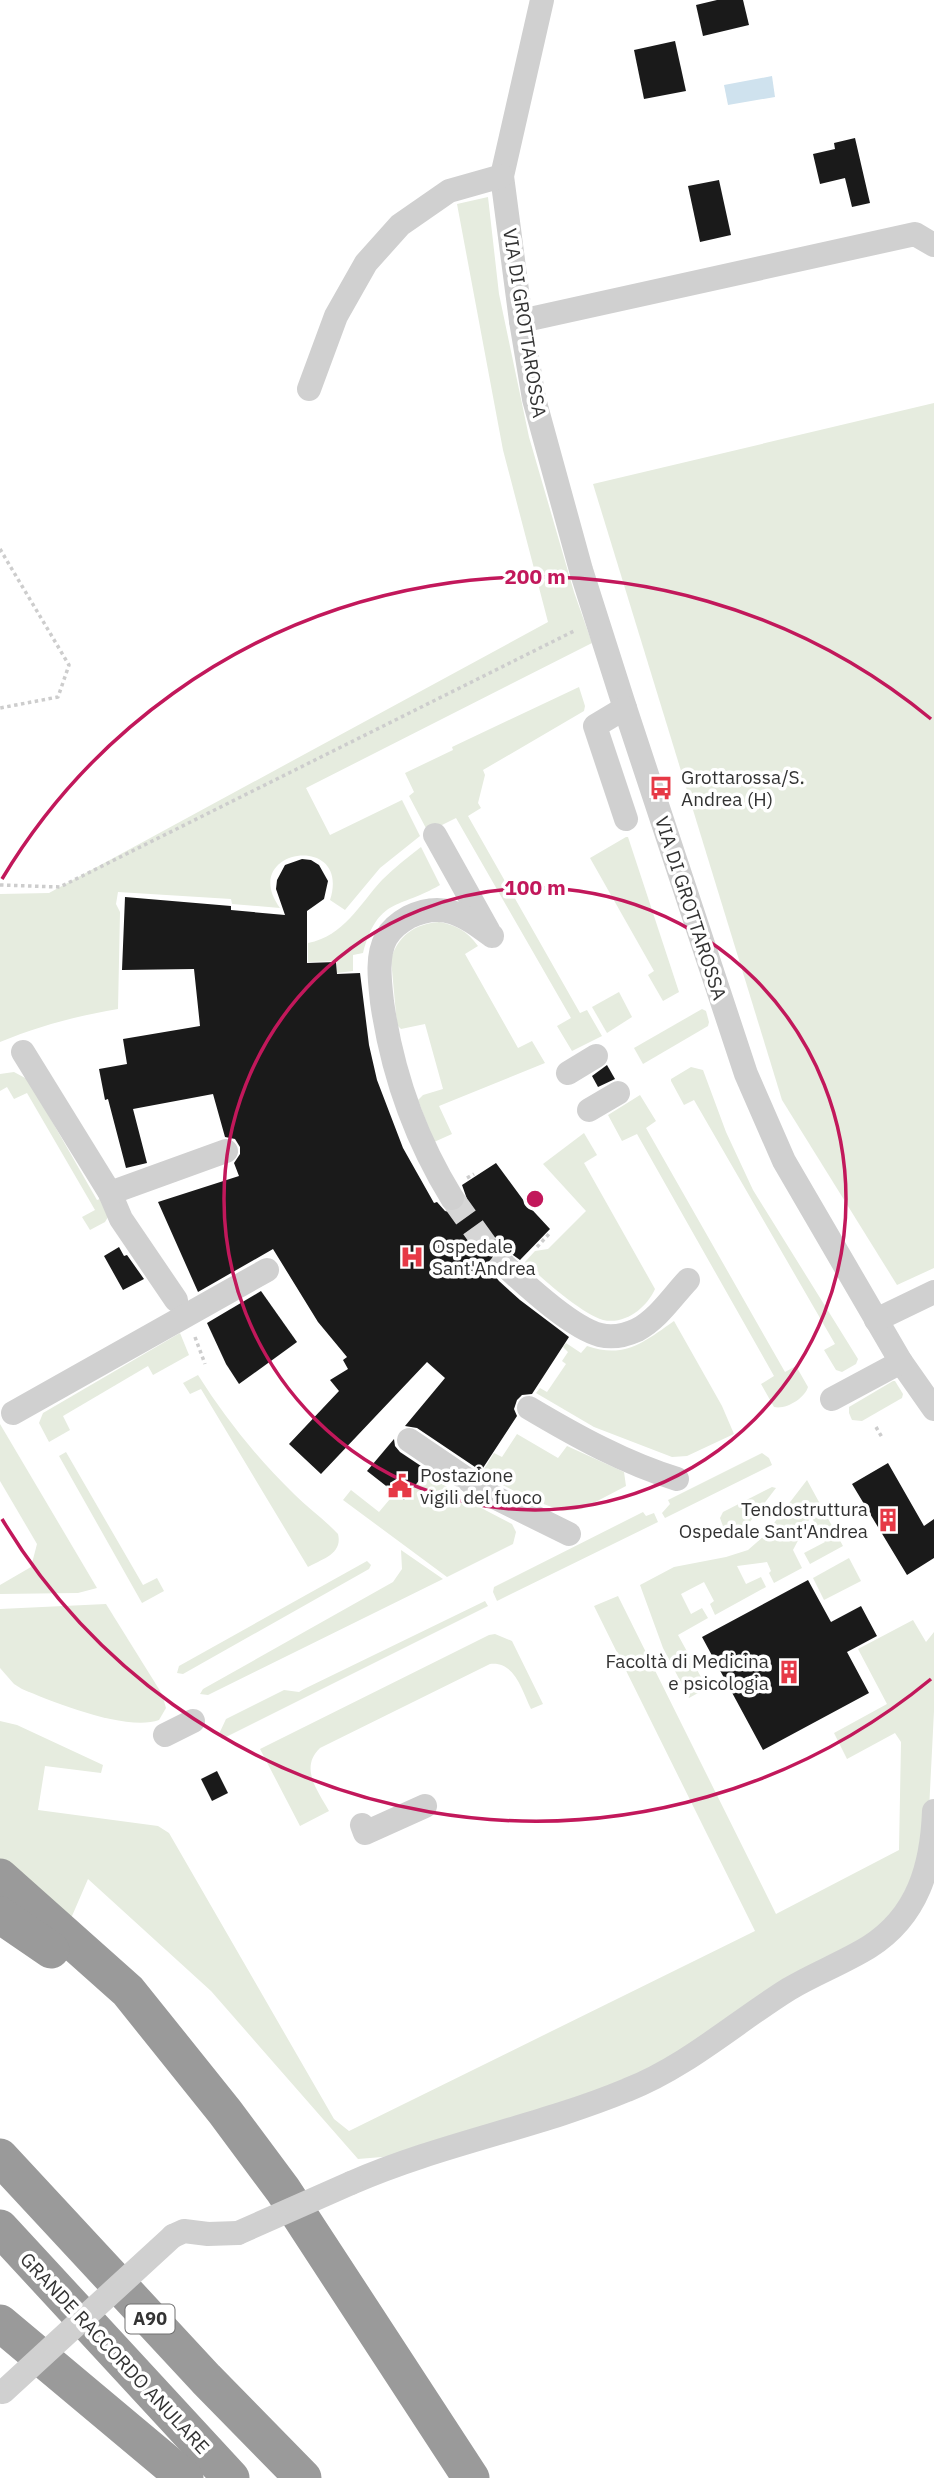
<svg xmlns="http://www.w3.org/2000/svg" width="934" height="2478" font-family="'IBM Plex Sans',sans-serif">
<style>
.green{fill:#e6ecdf}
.water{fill:#cfe2ee}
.building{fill:#1a1a1a}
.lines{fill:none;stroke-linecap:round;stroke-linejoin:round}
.minor-tunnel{stroke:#d6d6d6;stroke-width:24;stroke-dasharray:24 12;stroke-linecap:butt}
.path{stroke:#cdcdcd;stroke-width:3.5;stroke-dasharray:3.5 3.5;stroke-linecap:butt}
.minor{stroke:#d0d0d0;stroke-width:24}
.highway{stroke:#9a9a9a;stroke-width:37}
.minor-bridge{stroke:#d0d0d0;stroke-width:24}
.ring{fill:none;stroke:#c2185b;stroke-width:3.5}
.labels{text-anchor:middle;stroke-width:7;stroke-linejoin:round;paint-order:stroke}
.shield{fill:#fff;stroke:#707070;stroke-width:2}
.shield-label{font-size:18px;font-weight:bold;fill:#333}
.street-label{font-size:19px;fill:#333;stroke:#fff}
.poi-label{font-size:19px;fill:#333;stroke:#fff;text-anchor:start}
.centre{fill:#c2185b;stroke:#fff;stroke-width:3.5}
.ring-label{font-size:21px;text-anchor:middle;font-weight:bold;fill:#c2185b;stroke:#fff;stroke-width:7;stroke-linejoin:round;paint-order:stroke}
</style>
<rect width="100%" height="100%" fill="#fff"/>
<!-- green -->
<g class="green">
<path d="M488 197 499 294 529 437 574 592 592 643 306 788 330 835 402 800 420 836 380 868 345 910 330 900C352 831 237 849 280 908L232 904 231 899 118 892 116 904 120 912 118 1009C76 1016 39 1026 0 1042V894L49 893 548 622 503 450 457 204Z"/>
<polygon points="934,403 934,1268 897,1285 782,1100 593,484"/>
<polygon points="579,687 585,706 584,711 483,770 485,775 478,803 481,808 468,816 580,1013 587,1010 602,1036 572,1051 557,1026 571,1018 456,818 428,832 409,796 414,792 405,773 453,750 452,747"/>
<polygon points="626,837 628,837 679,992 663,1001 648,975 654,971 590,858"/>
<path d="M421 847 440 885C399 909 378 897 363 953L353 955V971L337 973V961L308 962V943C344 936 359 905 382 880 394 868 408 857 421 847Z"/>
<path d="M439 922C456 925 467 931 478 946L465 954 518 1048 532 1041 545 1063 439 1106 452 1134 434 1142 418 1100 423 1095 443 1089 425 1024 401 1029 397 1025 391 959C398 936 414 924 439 922Z"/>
<polygon points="619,992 632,1017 607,1033 592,1007"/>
<polygon points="702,1009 706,1011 709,1022 708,1026 643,1064 634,1048"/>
<polygon points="691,1067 703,1070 726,1132 753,1190 858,1359 856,1364 842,1372 836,1370 824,1350 835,1344 694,1100 684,1105 671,1081 671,1079"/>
<polygon points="14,1072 27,1079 33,1088 97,1200 100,1199 108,1217 105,1222 90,1230 82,1217 95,1210 27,1093 14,1099 7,1087 0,1091 0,1074"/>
<path d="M640 1095 656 1121 646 1128 785 1372 796 1366 808 1387C805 1398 786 1410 774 1407L761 1384 774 1376 637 1134 622 1141 608 1115Z"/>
<path d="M584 1133 597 1155 584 1163 655 1289C647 1307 626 1325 603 1320 582 1314 541 1278 525 1262L535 1251 548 1249 586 1211 543 1164Z"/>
<path d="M674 1321 722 1406 734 1434 687 1456 672 1457 594 1427 536 1393 540 1388 547 1392 566 1364 562 1361 568 1352 563 1347 566 1343 581 1353 587 1346C625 1359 644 1342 674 1321Z"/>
<polygon points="180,1333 189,1355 153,1375 148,1366 63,1416 70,1430 49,1442 39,1423 43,1413"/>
<path d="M198 1375C225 1418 257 1458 294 1494 308 1508 325 1520 338 1534 343 1554 322 1559 308 1567L201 1389 190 1394 183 1383Z"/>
<polygon points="893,1381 895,1381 903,1394 902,1398 862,1421 852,1420 849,1413 849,1407"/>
<polygon points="0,1424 97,1588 78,1593 0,1594 0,1585 31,1567 37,1544 0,1481"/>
<polygon points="517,1434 558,1458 567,1446 624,1472 626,1486 582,1509 562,1511 528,1498 481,1474 494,1453 502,1457"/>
<polygon points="66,1452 143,1585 157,1578 164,1591 142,1603 59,1456"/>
<polygon points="762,1453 769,1458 772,1465 665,1518 662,1513 670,1504 668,1500"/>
<polygon points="426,1472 464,1499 512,1524 516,1532 513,1544 447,1577 343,1500 351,1490 379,1512 395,1493 405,1500"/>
<polygon points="807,1480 843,1546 810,1564 804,1553 825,1542 811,1516 793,1550 802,1568 774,1583 769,1573 771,1571 767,1562 737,1566 746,1584 761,1577 766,1587 715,1615 710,1604 714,1601 704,1582 681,1594 691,1614 702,1608 708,1618 678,1635 707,1688 689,1698 663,1648 640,1585 674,1567 726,1557 748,1550 764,1536"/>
<polygon points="772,1487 776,1488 749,1523 733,1535 724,1529 720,1518 723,1512"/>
<polygon points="643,1512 646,1516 654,1513 658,1522 497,1601 493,1592 494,1587"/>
<polygon points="401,1550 443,1579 208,1695 200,1694 203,1689 393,1582 402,1569"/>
<polygon points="849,1558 861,1581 824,1600 813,1578"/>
<polygon points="367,1561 371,1565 369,1569 183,1674 177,1673 179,1666"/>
<polygon points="618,1596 776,1914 899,1850 901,1742 895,1733 847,1759 834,1733 887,1704 858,1649 913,1620 926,1642 934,1632 934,1711 928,1830 920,1863 882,1933 663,2064 623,2084 394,2156 358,2159 211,1991 88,1879 69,1923 0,1863 0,1721 17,1725 103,1765 101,1773 45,1766 38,1810 158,1826 169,1833 334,2119 349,2131 755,1931 594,1606"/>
<polygon points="485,1601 488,1606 222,1739 219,1734 226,1719 284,1690 299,1692 304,1689"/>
<path d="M106 1604 162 1694 166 1708 159 1720C127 1732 53 1702 22 1689L14 1684 0 1668V1609Z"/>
<path d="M495 1634 512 1641 543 1704 531 1709C522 1691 515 1661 490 1664L320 1748C299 1768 318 1791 329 1811L300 1826 260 1749 489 1635Z"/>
</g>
<!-- water -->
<polygon class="water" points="772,76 775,97 728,105 724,85"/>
<!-- building -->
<g class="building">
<polygon points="717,0 743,0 749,25 703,36 696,5"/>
<polygon points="675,41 686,91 644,99 634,50"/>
<polygon points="855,138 870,203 852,207 845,178 820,184 813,154 835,149 834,143"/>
<polygon points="719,180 731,235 700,242 688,186"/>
<polygon points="302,859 311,860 319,865 328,881 324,899 307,911 307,963 336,962 337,974 360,973 369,1045 377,1080 403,1148 434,1203 437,1202 445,1211 453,1213 460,1210 467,1199 462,1185 496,1163 524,1201 550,1229 520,1260 506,1250 494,1255 490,1261 490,1270 499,1281 520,1300 569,1337 532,1394 522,1395 517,1400 514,1409 517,1416 481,1471 417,1428 405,1426 445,1378 427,1362 321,1474 289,1444 339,1391 330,1380 348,1369 343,1360 347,1357 318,1322 273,1249 198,1292 158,1202 239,1176 234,1163 240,1154 240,1147 235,1139 225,1137 213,1094 133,1109 147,1163 126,1168 108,1099 105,1100 99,1069 127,1064 123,1039 200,1026 194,969 122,970 125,897 231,906 231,910 285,915 276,889 277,880 285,865"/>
<polygon points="607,1065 615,1079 598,1087 592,1076"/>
<polygon points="119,1247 124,1256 127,1255 144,1279 123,1290 104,1256"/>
<polygon points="261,1291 297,1342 239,1384 226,1364 207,1323"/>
<polygon points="394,1439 395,1446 400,1452 427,1470 404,1500 367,1471"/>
<polygon points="888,1463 924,1526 934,1519 934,1558 907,1575 852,1484"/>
<polygon points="808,1580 831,1622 861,1606 877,1636 847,1652 869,1693 763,1750 702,1637"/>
<polygon points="217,1771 228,1793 212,1801 201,1779"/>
</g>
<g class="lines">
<!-- minor-tunnel -->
<polyline class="minor-tunnel" points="452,1198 485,1244 504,1265"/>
<!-- path -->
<g class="path">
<polyline points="0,549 69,665 58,697 0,708"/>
<polyline points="0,885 60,887 576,630"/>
<polyline points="467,1178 474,1174"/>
<polyline points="537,1247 549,1234"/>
<polyline points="195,1337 205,1364"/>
<polyline points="876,1427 883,1439"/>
</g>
<!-- minor -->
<g class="minor">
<polyline points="542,0 502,176 521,321 534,399 581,570 625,708 746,1074 784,1161 901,1362 934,1409"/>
<polyline points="521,321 915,234 934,245"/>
<polyline points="309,389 336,316 366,263 400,225 449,191 502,176"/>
<polyline points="625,708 595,726 626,819"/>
<polyline points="435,835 488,930"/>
<polyline points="23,1052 110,1193 121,1219 176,1300"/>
<polyline points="568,1073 596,1056"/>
<polyline points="589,1110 618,1093"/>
<polyline points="110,1193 226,1151"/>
<path d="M452 1198C415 1138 392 1072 382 1002 380 983 376 956 386 938 391 929 400 922 409 917 444 900 465 916 492 936"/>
<path d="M504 1265C526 1285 572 1328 600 1335 612 1338 626 1335 637 1330 658 1319 672 1297 688 1280"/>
<polyline points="876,1320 934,1292"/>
<polyline points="832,1399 901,1362"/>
<path d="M529 1408C576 1436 625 1463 677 1479"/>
<polyline points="13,1413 267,1270"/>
<polyline points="409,1440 490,1495 569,1534"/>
<polyline points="165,1735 193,1721"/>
<polyline points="362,1825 365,1833 425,1806"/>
<path d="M351 2183C440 2144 538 2127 627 2090 686 2067 736 2022 789 1989 814 1974 843 1963 869 1947 918 1916 932 1866 934 1811"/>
<polyline points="173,2236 184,2231 208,2234 238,2233"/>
</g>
<!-- highway -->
<g class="highway">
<polyline points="0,1877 128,1991 225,2112 283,2190 471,2478"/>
<polyline points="0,1915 51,1950"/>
<polyline points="0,2157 206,2379 303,2478"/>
<polyline points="0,2228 231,2478"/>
<polyline points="0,2323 185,2478"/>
</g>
<!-- minor-bridge -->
<g class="minor-bridge">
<polyline points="238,2233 351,2183"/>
<polyline points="3,2392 173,2236"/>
</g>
</g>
<!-- distance rings -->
<g class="ring">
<circle cx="535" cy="1199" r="311"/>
<path d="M931 1679A622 622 0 0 1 2 1519M2 879A622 622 0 0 1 931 719"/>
</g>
<!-- icons -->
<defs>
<g id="bus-bare" transform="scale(1.89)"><path d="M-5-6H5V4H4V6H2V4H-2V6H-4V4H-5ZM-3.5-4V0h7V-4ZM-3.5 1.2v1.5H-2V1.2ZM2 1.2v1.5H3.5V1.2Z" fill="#e63946" stroke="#fff" stroke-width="2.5" paint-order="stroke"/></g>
<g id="hospital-bare" transform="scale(1.89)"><path d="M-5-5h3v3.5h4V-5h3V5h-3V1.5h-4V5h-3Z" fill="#e63946" stroke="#fff" stroke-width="2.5" paint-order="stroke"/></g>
<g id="civic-bare" transform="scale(1.89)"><path d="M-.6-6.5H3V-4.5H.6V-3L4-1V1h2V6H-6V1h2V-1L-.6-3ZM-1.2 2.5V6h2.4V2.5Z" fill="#e63946" stroke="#fff" stroke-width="2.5" paint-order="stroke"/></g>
<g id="building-bare" transform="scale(1.89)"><path d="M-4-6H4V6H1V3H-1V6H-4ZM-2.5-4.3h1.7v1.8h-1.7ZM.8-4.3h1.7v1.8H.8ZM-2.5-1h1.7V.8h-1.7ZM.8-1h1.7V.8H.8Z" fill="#e63946" stroke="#fff" stroke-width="2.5" paint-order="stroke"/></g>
</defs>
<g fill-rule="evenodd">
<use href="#bus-bare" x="661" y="788"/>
<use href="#hospital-bare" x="412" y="1257"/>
<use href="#civic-bare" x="400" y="1486"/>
<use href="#building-bare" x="888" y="1520"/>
<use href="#building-bare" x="789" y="1672"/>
</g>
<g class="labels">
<!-- shield labels -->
<rect class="shield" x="125.5" y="2304.5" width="49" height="29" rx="5"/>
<g class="shield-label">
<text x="150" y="2325">A90</text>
</g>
<!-- street labels -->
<g class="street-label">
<text transform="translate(525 323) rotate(81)" y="7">VIA DI GROTTAROSSA</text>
<text transform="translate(691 908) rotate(72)" y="7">VIA DI GROTTAROSSA</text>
<text transform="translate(115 2353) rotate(47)" y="7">GRANDE RACCORDO ANULARE</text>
</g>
<!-- poi labels -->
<g class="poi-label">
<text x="681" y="784">Grottarossa/S.<tspan x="681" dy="22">Andrea (H)</tspan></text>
<text x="432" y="1253">Ospedale<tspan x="432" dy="22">Sant'Andrea</tspan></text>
<text x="420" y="1482">Postazione<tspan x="420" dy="22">vigili del fuoco</tspan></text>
<text x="868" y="1516" text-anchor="end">Tendostruttura<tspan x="868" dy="22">Ospedale Sant'Andrea</tspan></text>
<text x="769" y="1668" text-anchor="end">Facoltà di Medicina<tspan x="769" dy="22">e psicologia</tspan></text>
</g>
</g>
<circle cx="535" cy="1199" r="10" class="centre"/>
<g class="ring-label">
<text x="535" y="584">200 m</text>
<text x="535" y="895">100 m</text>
</g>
</svg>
